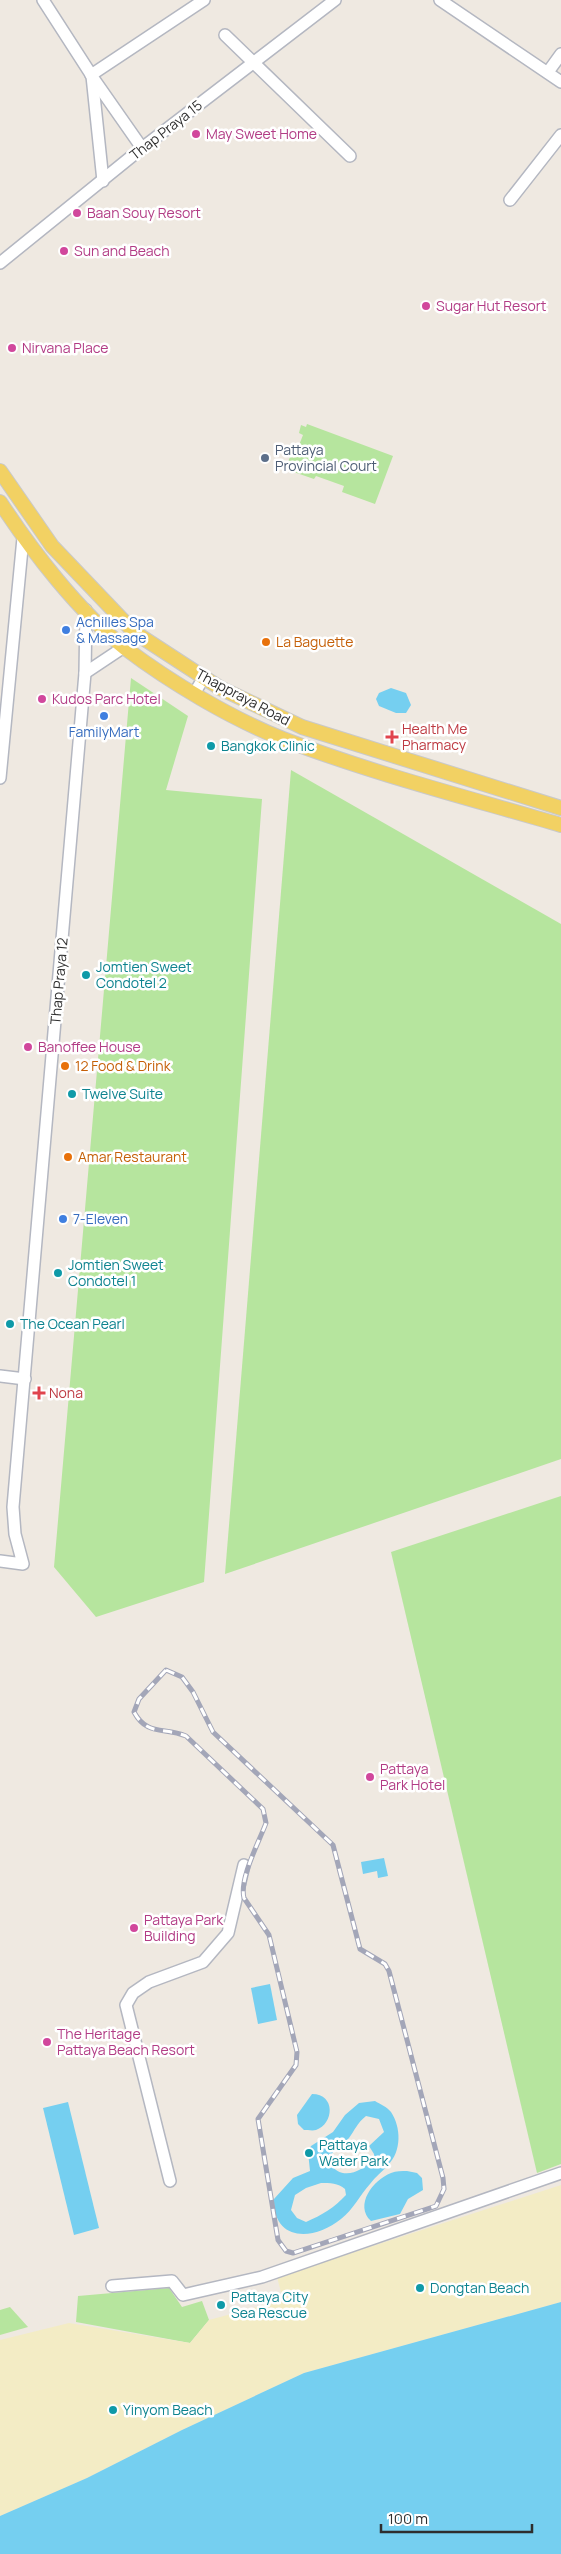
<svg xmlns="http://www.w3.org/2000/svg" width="561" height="2554" font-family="Manrope,sans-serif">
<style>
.green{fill:#b6e59e}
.sand{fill:#f3ecc5}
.water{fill:#75cff0;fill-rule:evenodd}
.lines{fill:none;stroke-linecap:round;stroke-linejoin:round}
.minor-casing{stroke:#b4b7c1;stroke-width:14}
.major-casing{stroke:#c9c9c9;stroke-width:16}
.minor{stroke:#fff;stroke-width:11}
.major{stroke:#f2d163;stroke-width:14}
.rail-casing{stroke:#a3a6b8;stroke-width:5}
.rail{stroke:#fff;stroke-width:3;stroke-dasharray:9;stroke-linecap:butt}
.hotel-dot{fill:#d1479c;stroke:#fff;stroke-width:2}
.service-dot{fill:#5c6f8a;stroke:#fff;stroke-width:2}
.shop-dot{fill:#3f7fe0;stroke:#fff;stroke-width:2}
.food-dot{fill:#e8710a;stroke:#fff;stroke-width:2}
.health-dot{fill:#e0444e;stroke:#fff;stroke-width:2}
.culture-dot{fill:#0f9aa8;stroke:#fff;stroke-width:2}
.labels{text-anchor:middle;stroke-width:5;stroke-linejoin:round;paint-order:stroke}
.street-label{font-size:14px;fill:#2e2e2e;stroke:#fff}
.hotel-label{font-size:14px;fill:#b23c85;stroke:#fff;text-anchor:start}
.service-label{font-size:14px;fill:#4e5e75;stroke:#fff;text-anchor:start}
.shop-label{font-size:14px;fill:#366cbe;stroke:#fff;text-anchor:start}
.food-label{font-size:14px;fill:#c56008;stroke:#fff;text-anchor:start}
.health-label{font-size:14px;fill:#be3a42;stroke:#fff;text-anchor:start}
.culture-label{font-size:14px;fill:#0d838f;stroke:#fff;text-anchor:start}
</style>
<rect width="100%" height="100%" fill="#efe9e1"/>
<!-- green -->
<g class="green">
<polygon points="307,424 393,456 375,504 342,492 344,486 316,476 314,479 285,469 290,457 294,458 303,435 299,433 301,425 306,427"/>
<polygon points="131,678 188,716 166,790 262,799 204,1582 96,1617 54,1567"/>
<polygon points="291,770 561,924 561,1459 225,1574"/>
<polygon points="561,1496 561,2164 537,2173 391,1552"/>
<polygon points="169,2288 182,2307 202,2301 209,2320 190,2343 76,2322 78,2296"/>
<polygon points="10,2307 28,2327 0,2335 0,2310"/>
</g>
<!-- sand -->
<polygon class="sand" points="561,2185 561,2302 304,2373 182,2430 87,2478 0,2516 0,2340 69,2323 190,2343 209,2320 283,2300 277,2277"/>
<!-- water -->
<g class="water">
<polygon points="391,688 406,693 411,705 406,713 396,713 379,706 376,699 379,693"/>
<polygon points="384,1858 388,1876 378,1878 377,1871 363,1874 361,1862"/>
<polygon points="270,1984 277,2020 258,2024 251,1988"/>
<path d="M312 2094C336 2094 334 2124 316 2130 313 2131 307 2130 304 2130L298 2124 297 2115Z"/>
<path d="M375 2101C380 2104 387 2107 391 2112 401 2127 402 2151 388 2165 382 2172 375 2177 370 2184 360 2195 353 2210 341 2219 314 2241 273 2242 274 2199L293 2178 310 2171 308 2152 311 2146 333 2132 345 2115 359 2103ZM366 2116 379 2119 384 2132 369 2146 374 2154V2159C361 2172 341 2182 329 2162 332 2148 341 2147 349 2138 355 2130 357 2123 366 2116ZM321 2183C330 2183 338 2183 345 2189L346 2195C334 2208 322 2215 306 2222L297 2218 291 2210 295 2195 306 2188Z"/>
<polygon points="68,2102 99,2228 74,2235 43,2108"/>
<path d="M407 2171 417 2173 422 2178 423 2190 408 2199 400 2214 371 2221C354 2205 373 2180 391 2173 396 2171 402 2171 407 2171Z"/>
<polygon points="561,2302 561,2554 0,2554 0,2516 87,2478 182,2430 304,2373"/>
</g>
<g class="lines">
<!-- minor casing -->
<g class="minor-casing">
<g id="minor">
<polyline points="43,0 92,76 103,181"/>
<polyline points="440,0 561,82"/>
<polyline points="225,35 350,156"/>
<polyline points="548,72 561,54"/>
<polyline points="91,75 204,0"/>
<polyline points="93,78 142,148"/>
<polyline points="510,200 561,135"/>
<polyline points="0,263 142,148 335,0"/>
<polyline points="85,673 124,647"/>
<polyline points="194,694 204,677"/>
<polyline points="0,778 23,538"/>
<polyline points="0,1376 25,1379"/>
<polyline points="0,1561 23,1564 15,1534 13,1507 85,673 86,610"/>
<polyline points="170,2181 126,2005 133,1993 149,1982 203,1962 228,1933 244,1865"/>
<polyline points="112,2286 172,2281 183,2295 262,2277 561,2173"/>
</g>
</g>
<!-- major casing -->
<g class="major-casing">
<g id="major">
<polyline points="0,471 52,546 134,632 220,688 302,727 561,808"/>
<path d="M0 502C32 551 79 612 125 648 170 682 230 718 283 739 371 773 469 798 561 825"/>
</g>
</g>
<!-- minor -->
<use href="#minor" class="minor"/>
<!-- major -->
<use href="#major" class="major"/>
<!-- rail casing -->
<g class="rail-casing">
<path id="rail" d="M166 1670 182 1677 193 1692 213 1732 333 1845 360 1949 385 1964 389 1971 443 2178 444 2189 436 2206 293 2253 286 2251 278 2240 258 2119 296 2065 297 2052 269 1935 244 1898C239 1879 259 1842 266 1823L263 1809 186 1736C163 1727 147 1736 134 1712L139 1699Z"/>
</g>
<!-- rail -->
<use href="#rail" class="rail"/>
</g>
<!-- markers -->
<g class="hotel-dot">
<circle cx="196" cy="134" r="5"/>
<circle cx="77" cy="213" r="5"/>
<circle cx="64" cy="251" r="5"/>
<circle cx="426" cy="306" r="5"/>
<circle cx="12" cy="348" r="5"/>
<circle cx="42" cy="699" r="5"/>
<circle cx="28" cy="1047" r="5"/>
<circle cx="370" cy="1777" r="5"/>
<circle cx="134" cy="1928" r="5"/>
<circle cx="47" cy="2042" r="5"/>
</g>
<circle class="service-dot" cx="265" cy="458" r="5"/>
<g class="shop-dot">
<circle cx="66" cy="630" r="5"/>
<circle cx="104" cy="716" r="5"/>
<circle cx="63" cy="1219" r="5"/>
</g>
<g class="food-dot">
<circle cx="266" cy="642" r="5"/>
<circle cx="65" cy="1066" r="5"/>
<circle cx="68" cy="1157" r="5"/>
</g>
<g class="health-dot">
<path d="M389.5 729.5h5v5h5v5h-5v5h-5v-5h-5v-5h5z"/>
<path d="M36.5 1385.5h5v5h5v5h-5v5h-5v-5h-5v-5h5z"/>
</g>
<g class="culture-dot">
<circle cx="211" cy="746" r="5"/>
<circle cx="86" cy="975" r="5"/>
<circle cx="72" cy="1094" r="5"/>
<circle cx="58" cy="1273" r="5"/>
<circle cx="10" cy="1324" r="5"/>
<circle cx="309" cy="2153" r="5"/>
<circle cx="420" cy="2288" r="5"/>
<circle cx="221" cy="2305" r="5"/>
<circle cx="113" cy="2410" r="5"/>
</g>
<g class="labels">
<!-- street labels -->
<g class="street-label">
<text transform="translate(166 130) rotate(-38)" y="5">Thap Praya 15</text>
<text transform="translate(243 697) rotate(28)" y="5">Thappraya Road</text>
<text transform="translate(59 981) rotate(-85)" y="5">Thap Praya 12</text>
</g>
<!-- hotel labels -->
<g class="hotel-label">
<text x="206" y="139">May Sweet Home</text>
<text x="87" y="218">Baan Souy Resort</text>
<text x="74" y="256">Sun and Beach</text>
<text x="436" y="311">Sugar Hut Resort</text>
<text x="22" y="353">Nirvana Place</text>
<text x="52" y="704">Kudos Parc Hotel</text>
<text x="38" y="1052">Banoffee House</text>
<text x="380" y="1774">Pattaya<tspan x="380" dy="16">Park Hotel</tspan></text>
<text x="144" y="1925">Pattaya Park<tspan x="144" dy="16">Building</tspan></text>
<text x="57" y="2039">The Heritage<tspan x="57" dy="16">Pattaya Beach Resort</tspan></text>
</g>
<!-- service labels -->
<g class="service-label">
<text x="275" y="455">Pattaya<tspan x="275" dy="16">Provincial Court</tspan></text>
</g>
<!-- shop labels -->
<g class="shop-label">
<text x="76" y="627">Achilles Spa<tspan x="76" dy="16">&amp; Massage</tspan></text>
<text x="104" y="737" text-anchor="middle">FamilyMart</text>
<text x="73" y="1224">7-Eleven</text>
</g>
<!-- food labels -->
<g class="food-label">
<text x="276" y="647">La Baguette</text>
<text x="75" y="1071">12 Food &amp; Drink</text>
<text x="78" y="1162">Amar Restaurant</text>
</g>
<!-- health labels -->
<g class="health-label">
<text x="402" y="734">Health Me<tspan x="402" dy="16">Pharmacy</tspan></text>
<text x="49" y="1398">Nona</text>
</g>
<!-- culture labels -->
<g class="culture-label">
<text x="221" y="751">Bangkok Clinic</text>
<text x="96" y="972">Jomtien Sweet<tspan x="96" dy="16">Condotel 2</tspan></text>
<text x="82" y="1099">Twelve Suite</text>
<text x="68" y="1270">Jomtien Sweet<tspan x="68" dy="16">Condotel 1</tspan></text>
<text x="20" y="1329">The Ocean Pearl</text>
<text x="319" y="2150">Pattaya<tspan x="319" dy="16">Water Park</tspan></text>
<text x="430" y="2293">Dongtan Beach</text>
<text x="231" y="2302">Pattaya City<tspan x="231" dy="16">Sea Rescue</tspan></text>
<text x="123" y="2415">Yinyom Beach</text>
</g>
</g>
<!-- scale -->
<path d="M381 2524v8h151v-8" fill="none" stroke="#2e2e2e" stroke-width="2.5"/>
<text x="388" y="2524" font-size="15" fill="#2e2e2e" stroke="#ffffff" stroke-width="4" paint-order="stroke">100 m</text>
</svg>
